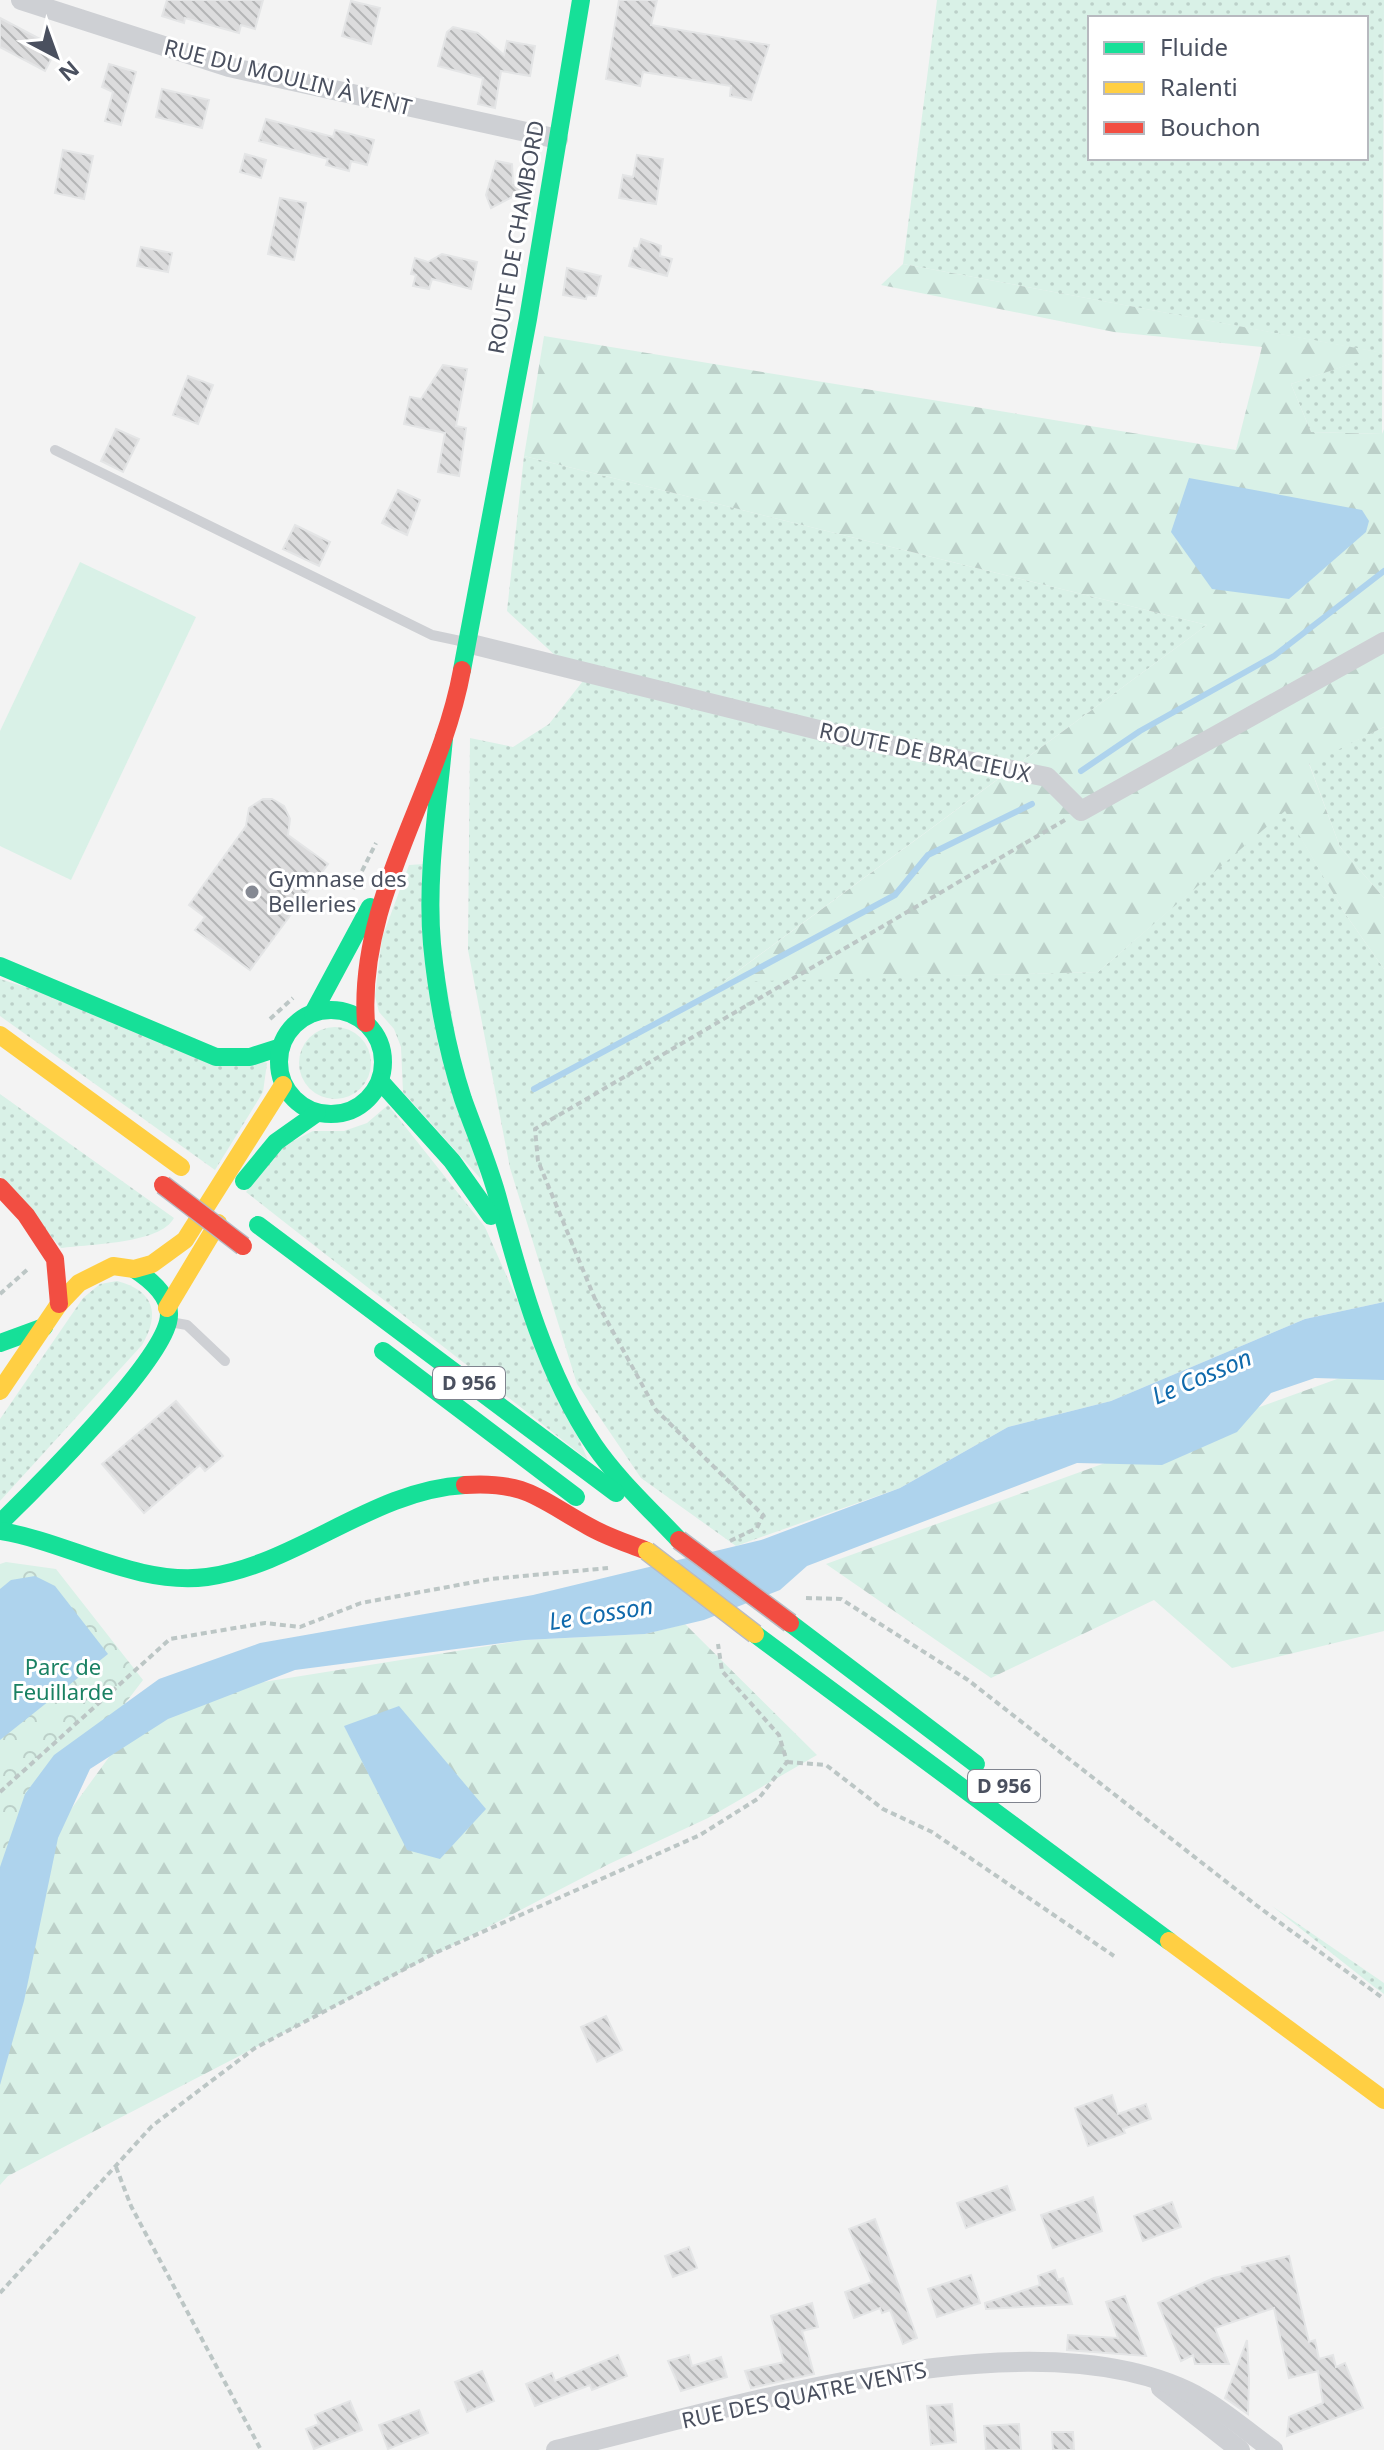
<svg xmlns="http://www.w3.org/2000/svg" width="1384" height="2450" font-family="'Noto Sans',sans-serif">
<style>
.grass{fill:url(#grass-dots);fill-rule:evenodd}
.forest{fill:url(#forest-firs)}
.park{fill:url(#park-crowns)}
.garden{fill:#d9f1e7}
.water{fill:#aed3ed}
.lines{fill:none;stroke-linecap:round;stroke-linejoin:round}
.stream{stroke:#aed3ed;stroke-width:6}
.building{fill:url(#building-back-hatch);stroke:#e4e5e6;stroke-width:2}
.path{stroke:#bcc6c5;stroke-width:4;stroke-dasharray:6 4;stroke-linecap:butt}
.lane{stroke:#ced0d4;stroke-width:10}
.street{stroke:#ced0d4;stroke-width:20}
.fast{stroke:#16e098;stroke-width:18}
.slow{stroke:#ffcf43;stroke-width:18}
.jam{stroke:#f24e42;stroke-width:18}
.slow-bridge-casing{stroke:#b8bac2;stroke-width:21;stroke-linecap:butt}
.jam-bridge-casing{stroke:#b8bac2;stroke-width:21;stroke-linecap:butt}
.slow-bridge{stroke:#ffcf43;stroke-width:18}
.jam-bridge{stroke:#f24e42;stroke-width:18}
.poi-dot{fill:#858993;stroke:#fff;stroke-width:3}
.labels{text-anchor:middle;stroke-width:6;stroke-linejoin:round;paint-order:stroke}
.shield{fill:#fff;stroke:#80848f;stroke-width:2}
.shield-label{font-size:20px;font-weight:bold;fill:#4a505f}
.street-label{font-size:22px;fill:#4a505f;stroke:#fff}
.poi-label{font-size:22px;fill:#4a505f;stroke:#fff;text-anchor:start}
.park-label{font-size:22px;fill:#1a8163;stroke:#fff}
.water-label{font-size:24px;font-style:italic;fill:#106aac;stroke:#fff}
</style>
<defs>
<pattern id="grass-dots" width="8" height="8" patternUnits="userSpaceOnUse" patternTransform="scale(2)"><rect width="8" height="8" fill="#d9f1e7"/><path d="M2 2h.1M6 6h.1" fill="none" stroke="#bcd0c9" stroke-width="1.8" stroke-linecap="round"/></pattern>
<pattern id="forest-firs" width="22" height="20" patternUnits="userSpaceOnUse" patternTransform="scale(2)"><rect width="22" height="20" fill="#d9f1e7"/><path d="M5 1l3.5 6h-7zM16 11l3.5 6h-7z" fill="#bcd0c9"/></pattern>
<pattern id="park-crowns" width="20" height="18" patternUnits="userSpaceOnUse" patternTransform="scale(2)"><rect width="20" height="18" fill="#d9f1e7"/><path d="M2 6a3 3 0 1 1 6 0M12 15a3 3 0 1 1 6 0" fill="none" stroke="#bcd0c9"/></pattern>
<pattern id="building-back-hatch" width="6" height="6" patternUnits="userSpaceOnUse" patternTransform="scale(2)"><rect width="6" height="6" fill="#dcdcdd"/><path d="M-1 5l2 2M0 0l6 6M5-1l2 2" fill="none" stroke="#b4b5b6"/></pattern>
</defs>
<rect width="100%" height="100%" fill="#f3f3f3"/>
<!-- grass -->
<g class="grass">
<path d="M937 0H1384L1382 434 1311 432 1291 384 1382 353 903 264ZM1090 18H1366V158H1090Z"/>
<polygon points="524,456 1207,625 724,981 1098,972 1285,810 1344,912 1384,969 1384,1302 1305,1319 1111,1401 1008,1427 900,1488 736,1546 641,1478 577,1384 510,1168 468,950 470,738 513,747 549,724 583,681 507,611"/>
<polygon points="1384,727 1384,898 1340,847 1309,763"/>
<polygon points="425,864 481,1179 403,1092 401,1047 394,1029 379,1012 375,996 382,938 409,865"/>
<polygon points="0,979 267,1063 263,1092 215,1170 0,1016"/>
<circle cx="335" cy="1063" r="36"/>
<path d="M0 1094 174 1218C160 1244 90 1244 61 1248L0 1176Z"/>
<polygon points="388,1105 485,1227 588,1460 246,1192 279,1148 313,1131 344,1131 367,1123"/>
<path d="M117 1281C155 1291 160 1314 142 1345L0 1501V1419L83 1298 100 1284Z"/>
<polygon points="1272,1906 1384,1983 1384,1994 1373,1986"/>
</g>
<!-- forest -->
<g class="forest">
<polygon points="903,264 1384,353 1291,384 1311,432 1382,434 1384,429 1384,727 1309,764 1340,847 1384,898 1384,969 1344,912 1285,811 1098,972 723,982 1207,625 524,456 544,336 1236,450 1262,347 1114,332 881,285"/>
<polygon points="1384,1362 1384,1631 1232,1668 1154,1600 991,1678 826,1564"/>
<polygon points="685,1624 817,1755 708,1818 609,1864 8,2176 0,2185 0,1885 15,1886 112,1753 214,1690 525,1640 645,1634"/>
</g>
<!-- park -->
<polygon class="park" points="6,1562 56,1569 143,1680 53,1798 0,1885 0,1564"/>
<!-- garden -->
<polygon class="garden" points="80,562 196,617 71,880 0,846 0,731"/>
<!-- water -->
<g class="water">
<polygon points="1189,478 1362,510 1369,521 1366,532 1289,599 1212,589 1171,532"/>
<polygon points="1384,1302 1384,1380 1315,1378 1271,1393 1237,1432 1162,1465 1077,1463 807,1566 780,1590 704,1620 645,1634 525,1640 295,1670 168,1719 90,1769 58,1838 24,2001 0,2085 0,1867 25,1794 54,1755 159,1679 260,1643 533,1595 761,1540 900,1488 1008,1427 1111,1401 1305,1319"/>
<polygon points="35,1576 55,1586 108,1654 0,1740 0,1589 11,1580"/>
<polygon points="399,1706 486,1809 440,1859 407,1850 344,1726"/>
</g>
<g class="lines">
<!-- stream -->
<g class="stream">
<polyline points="1081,771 1140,731 1274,656 1384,571"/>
<polyline points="534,1089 895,895 928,855 1032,804"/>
</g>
</g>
<!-- building -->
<g class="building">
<polygon points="167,0 263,0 255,29 241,25 239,33 185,18 184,23 162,16"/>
<polygon points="619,0 657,0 651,25 769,45 751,100 730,96 731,86 643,72 640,86 606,79"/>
<polygon points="351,1 380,8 371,44 342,36"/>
<polygon points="0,18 57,48 45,71 0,47"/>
<polygon points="453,27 478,33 504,55 507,41 535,46 530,76 501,71 495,108 478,104 483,78 438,66 447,32"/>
<polygon points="109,64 136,72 121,125 105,121 113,92 102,87"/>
<polygon points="162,89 209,100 202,128 156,117"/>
<polygon points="266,119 333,137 335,130 374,140 367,165 351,161 349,171 326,165 328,159 259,141"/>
<polygon points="63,150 93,156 84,199 55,193"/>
<polygon points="245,154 266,160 261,178 240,172"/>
<polygon points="637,155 663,159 656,204 619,198 623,175 633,177"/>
<polygon points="496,161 512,164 513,183 533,186 491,208 486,195"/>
<polygon points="280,198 306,203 294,260 268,254"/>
<polygon points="641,239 661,246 660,256 672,259 667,276 629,266 634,248 638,249"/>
<polygon points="141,247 172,253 168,272 137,266"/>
<polygon points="442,254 477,262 471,289 432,279 429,289 413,286 416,275 411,274 415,258 428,262"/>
<polygon points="567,268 601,276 596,296 587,295 586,299 563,295"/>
<polygon points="443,365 467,369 456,426 466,428 459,476 438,472 445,433 404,424 410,397 421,399"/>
<polygon points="188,376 213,385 198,424 173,415"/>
<polygon points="116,429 139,439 123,472 101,461"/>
<polygon points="398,490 420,500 407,535 382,523"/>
<polygon points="295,525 330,542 319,566 283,549"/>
<polygon points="263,799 272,799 284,806 290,819 288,835 328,864 250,970 195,930 205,917 189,905 246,826 249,808"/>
<polygon points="176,1401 223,1456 205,1471 200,1465 144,1513 102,1464"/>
<polygon points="606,2016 622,2050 597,2062 581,2027"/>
<polygon points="1112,2095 1118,2114 1146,2104 1151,2119 1123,2129 1125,2133 1088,2146 1075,2108"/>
<polygon points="1007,2186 1015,2210 966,2228 957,2203"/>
<polygon points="1093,2197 1102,2231 1053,2248 1041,2215"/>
<polygon points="1172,2202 1181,2227 1143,2241 1134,2216"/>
<polygon points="875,2219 917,2338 903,2344 890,2310 882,2313 880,2308 854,2318 845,2292 872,2282 849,2229"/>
<polygon points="689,2247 697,2268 673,2277 665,2256"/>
<polygon points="1289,2256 1309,2342 1315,2340 1319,2359 1333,2355 1336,2367 1345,2363 1363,2408 1287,2436 1289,2417 1323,2403 1318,2371 1289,2378 1274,2308 1215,2328 1229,2364 1195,2364 1193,2355 1181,2361 1158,2303 1214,2278 1243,2271 1242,2267"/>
<polygon points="1055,2270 1058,2280 1063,2278 1072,2304 986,2309 985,2303 1040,2285 1038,2276"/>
<polygon points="971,2275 980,2303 937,2317 928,2289"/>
<polygon points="1125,2296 1146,2356 1067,2350 1068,2335 1118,2338 1106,2302"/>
<polygon points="812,2303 818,2327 802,2331 814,2374 751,2388 745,2371 784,2362 771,2316"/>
<polygon points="1247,2340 1249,2379 1248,2414 1225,2398"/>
<polygon points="618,2355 627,2376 592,2390 590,2385 535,2406 526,2384 552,2373 555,2381"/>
<polygon points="689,2355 692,2366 721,2357 727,2377 681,2391 668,2361"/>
<polygon points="482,2371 494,2401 467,2412 455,2382"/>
<polygon points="350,2401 362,2430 314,2449 306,2429 319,2424 315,2415"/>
<polygon points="952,2404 956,2442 931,2445 927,2406"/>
<polygon points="419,2410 428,2433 388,2449 379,2425"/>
<polygon points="1019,2424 1021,2450 986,2450 984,2426"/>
<polygon points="1052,2432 1073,2432 1074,2450 1053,2450"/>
</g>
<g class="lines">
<!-- path -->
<g class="path">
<polyline points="353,889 376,843"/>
<polyline points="270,1019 293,998"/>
<polyline points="0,1294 28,1269"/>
<polyline points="730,1541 757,1528 763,1515 656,1410 595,1299 538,1161 535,1129 1065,820"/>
<polyline points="806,1598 841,1599 968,1680 1256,1905 1384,1999"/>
<polyline points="787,1762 826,1765 883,1809 932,1832 1114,1956"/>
<polyline points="0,1792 170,1639 265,1623 300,1627 361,1603 491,1579 608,1568"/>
<polyline points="116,2167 131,2206 261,2450"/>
<polyline points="0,2293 152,2126 255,2048 435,1953 700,1835 759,1798 787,1762 779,1735 722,1671 718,1644"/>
</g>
<!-- lane -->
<g class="lane">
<polyline points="55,450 432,635 465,642"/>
<polyline points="170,1322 187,1325 225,1361"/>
</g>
<!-- street -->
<g class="street">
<polyline points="21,0 229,67 558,139"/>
<polyline points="467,643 839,735 1047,777 1081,811 1384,642"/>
<polyline points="1161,2388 1240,2450"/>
<path d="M556 2450C727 2410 1044 2306 1204 2400 1228 2414 1250 2434 1273 2450"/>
</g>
<!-- fast -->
<g class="fast">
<polyline points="462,670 528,319 581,0"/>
<path d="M444 738C438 805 426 877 432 944 437 996 447 1050 463 1099 475 1133 490 1167 499 1202 521 1284 546 1374 594 1445 618 1480 650 1509 679 1540"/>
<polyline points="0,966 216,1057 250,1057 281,1047"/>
<circle cx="331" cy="1062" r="52"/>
<polyline points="313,1013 370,907"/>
<polyline points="381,1082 452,1161 491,1216"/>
<polyline points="244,1181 276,1142 317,1113"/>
<polyline points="258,1225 616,1493"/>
<polyline points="0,1343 44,1327"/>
<polyline points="383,1351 576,1497"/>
<path d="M0 1523C37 1487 157 1367 168 1322 174 1299 151 1280 134 1269"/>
<path d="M0 1531C69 1542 136 1586 207 1577 299 1564 372 1490 465 1485"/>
<polyline points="790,1623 976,1764"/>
<polyline points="755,1634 1169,1941"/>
</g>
<!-- slow -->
<g class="slow">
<polyline points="0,1035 181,1167"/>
<polyline points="167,1308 218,1223"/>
<polyline points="0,1391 59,1304 79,1283 113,1266 134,1269 152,1264 185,1240 283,1085"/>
<polyline points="1169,1941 1384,2100"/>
</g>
<!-- jam -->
<g class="jam">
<path d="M366 1023C357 898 440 791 462 670"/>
<polyline points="0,1187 26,1215 55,1259 59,1304"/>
<path d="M465 1485C526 1481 539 1499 588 1526 607 1537 627 1543 647 1551"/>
</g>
<!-- slow-bridge casing -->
<g class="slow-bridge-casing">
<polyline id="slow-bridge" points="647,1551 755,1634"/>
</g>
<!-- jam-bridge casing -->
<g class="jam-bridge-casing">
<g id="jam-bridge">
<polyline points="163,1185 243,1246"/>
<polyline points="679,1540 790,1623"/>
</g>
</g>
<!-- slow-bridge -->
<use href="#slow-bridge" class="slow-bridge"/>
<!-- jam-bridge -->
<use href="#jam-bridge" class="jam-bridge"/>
</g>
<!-- markers -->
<circle class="poi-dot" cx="252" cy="892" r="8"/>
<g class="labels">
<!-- shield labels -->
<g class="shield">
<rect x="433" y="1367" width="72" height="32" rx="6"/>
<rect x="968" y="1770" width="72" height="32" rx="6"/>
</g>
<g class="shield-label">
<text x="469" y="1390">D 956</text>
<text x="1004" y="1793">D 956</text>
</g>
<!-- street labels -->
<g class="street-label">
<text transform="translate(288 77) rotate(14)" y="8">RUE DU MOULIN À VENT</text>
<text transform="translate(516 237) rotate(-80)" y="8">ROUTE DE CHAMBORD</text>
<text transform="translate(925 752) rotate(12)" y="8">ROUTE DE BRACIEUX</text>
<text transform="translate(804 2395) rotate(-12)" y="8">RUE DES QUATRE VENTS</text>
</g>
<!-- poi labels -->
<g class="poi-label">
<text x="268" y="887">Gymnase des<tspan x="268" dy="25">Belleries</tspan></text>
</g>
<!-- park labels -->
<g class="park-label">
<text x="63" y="1675">Parc de<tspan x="63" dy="25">Feuillarde</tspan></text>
</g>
<!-- water labels -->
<g class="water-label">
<text transform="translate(1202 1377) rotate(-23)" y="8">Le Cosson</text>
<text transform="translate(601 1614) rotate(-9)" y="8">Le Cosson</text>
</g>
</g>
<!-- legend -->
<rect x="1088" y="16" width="280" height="144" fill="#ffffff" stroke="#b7b9bf" stroke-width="2"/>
<rect x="1104" y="42" width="40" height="12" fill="#16e098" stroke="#b7b9bf" stroke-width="2"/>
<text x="1160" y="56" font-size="24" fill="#4a505f">Fluide</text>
<rect x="1104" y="82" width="40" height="12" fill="#ffcf43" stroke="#b7b9bf" stroke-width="2"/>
<text x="1160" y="96" font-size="24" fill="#4a505f">Ralenti</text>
<rect x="1104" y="122" width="40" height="12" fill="#f24e42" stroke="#b7b9bf" stroke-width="2"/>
<text x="1160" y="136" font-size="24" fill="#4a505f">Bouchon</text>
<!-- north arrow -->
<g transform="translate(56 56) rotate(139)" stroke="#ffffff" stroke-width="6" paint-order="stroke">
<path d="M0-6L14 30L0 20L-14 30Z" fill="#4a505f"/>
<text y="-12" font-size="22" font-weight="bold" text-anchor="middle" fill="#4a505f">N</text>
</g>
</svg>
